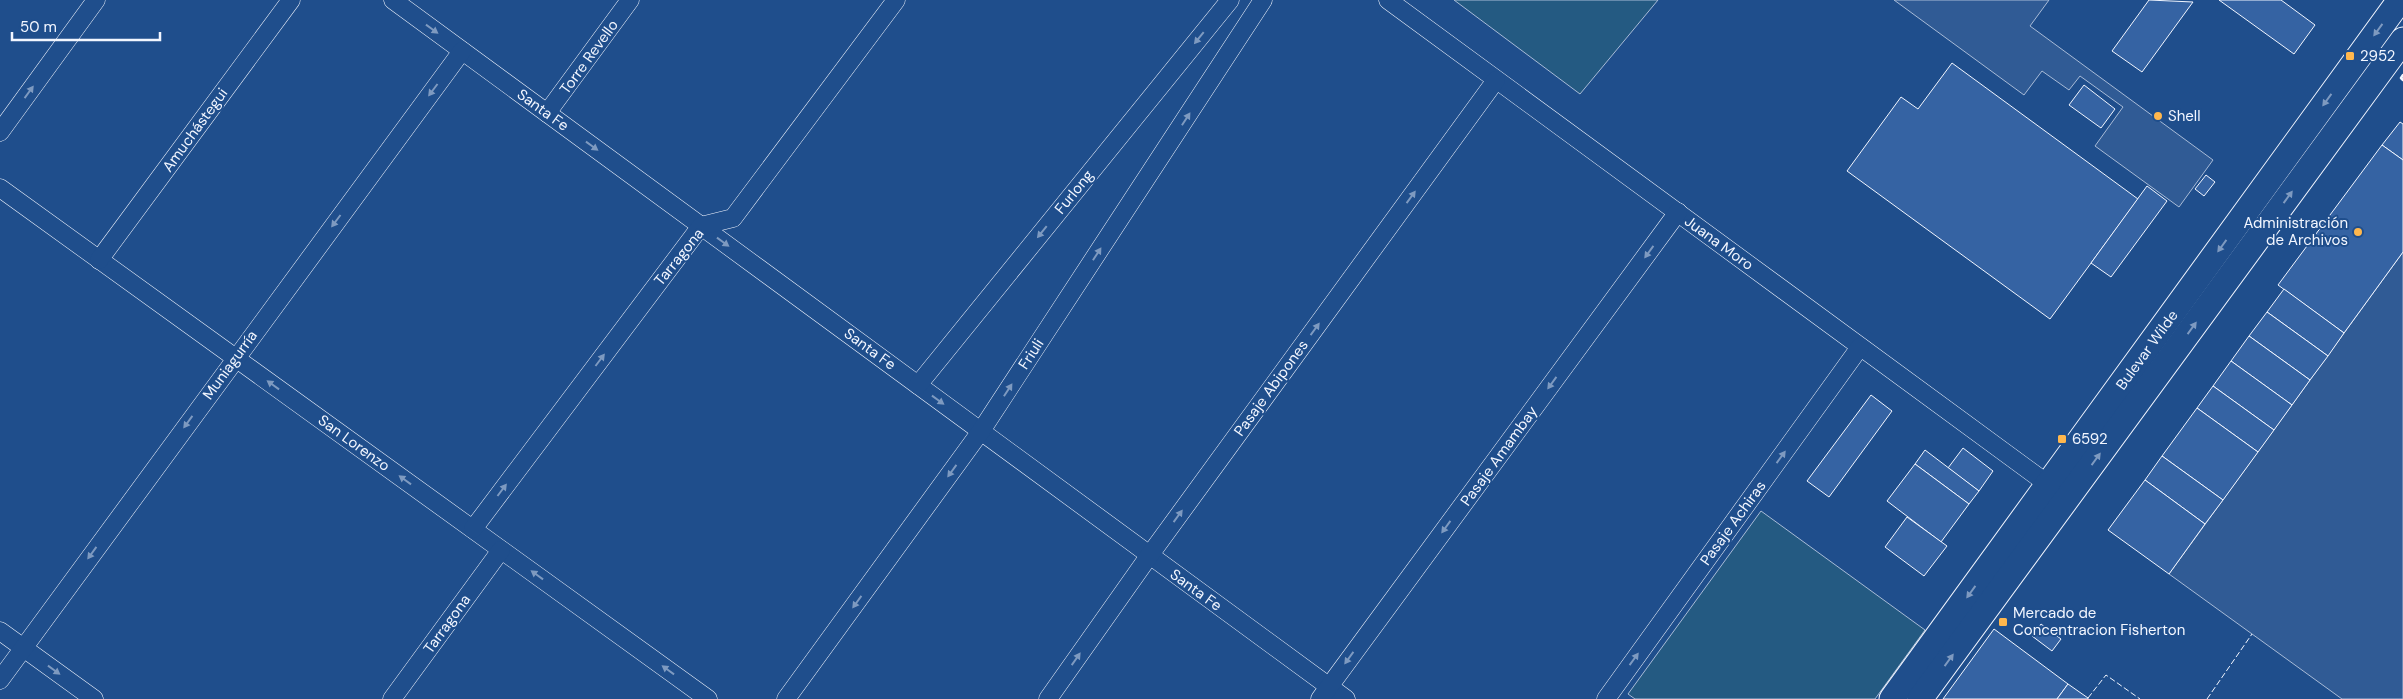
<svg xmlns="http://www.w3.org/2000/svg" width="2403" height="699" font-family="'DM Sans',sans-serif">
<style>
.green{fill:#245a82;stroke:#a8bbd7}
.parking{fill:#305b95;stroke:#a8bbd7}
.building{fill:#3563a3;stroke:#f2f6ff}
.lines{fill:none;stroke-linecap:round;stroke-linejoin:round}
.minor-casing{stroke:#f2f6ff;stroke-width:19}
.secondary-casing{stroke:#f2f6ff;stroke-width:27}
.minor{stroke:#1f4e8c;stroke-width:18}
.secondary{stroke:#1f4e8c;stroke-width:25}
.fence{stroke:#f2f6ff;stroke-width:1;stroke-dasharray:6 2.5;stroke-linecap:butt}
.wall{stroke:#f2f6ff;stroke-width:2.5}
.oneway{fill:#7e9ac0}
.poi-dot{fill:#ffb74d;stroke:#1f4e8c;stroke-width:2}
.labels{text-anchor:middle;stroke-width:4;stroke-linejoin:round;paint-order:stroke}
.poi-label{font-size:15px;fill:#f2f6ff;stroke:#1f4e8c;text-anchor:start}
.street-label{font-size:15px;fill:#f2f6ff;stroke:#1f4e8c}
</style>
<rect width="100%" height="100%" fill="#1f4e8c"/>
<!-- green -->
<g class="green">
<polygon points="1454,0 1658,0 1580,94"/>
<polygon points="1761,511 1925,630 1875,699 1635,699 1628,694"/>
</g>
<!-- parking -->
<g class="parking">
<polygon points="1894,0 2049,0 2030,26 2213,160 2179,207 2095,146 2123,107 2080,76 2069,90 2042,71 2024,95"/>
<polygon points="2403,252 2403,699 2342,699 2169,574"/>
</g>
<!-- building -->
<g class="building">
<polygon points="2149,0 2193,2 2142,72 2112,51"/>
<polygon points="2219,0 2281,0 2315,25 2294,54"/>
<polygon points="1952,63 2138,199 2050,319 1847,171 1901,97 1918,109"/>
<polygon points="2084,85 2115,109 2101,128 2069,105"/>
<polygon points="2400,122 2403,124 2403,160 2382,145"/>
<polygon points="2382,145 2403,160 2403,252 2344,333 2278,285"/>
<polygon points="2206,175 2215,182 2204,196 2195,189"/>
<polygon points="2147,186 2167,201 2111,277 2091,263"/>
<polygon points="2284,289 2344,333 2328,356 2267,312"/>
<polygon points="2267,312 2328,356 2310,380 2249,336"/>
<polygon points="2249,336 2310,380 2292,405 2231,361"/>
<polygon points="2231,361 2292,405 2274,430 2213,386"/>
<polygon points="2213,386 2274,430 2258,452 2197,408"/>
<polygon points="1871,395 1892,411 1829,497 1807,481"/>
<polygon points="2197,408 2258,452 2223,500 2162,456"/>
<polygon points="1963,448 1993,471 1979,491 1948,468"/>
<polygon points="1925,450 1979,491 1969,504 1915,464"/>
<polygon points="2162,456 2223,500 2205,524 2145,480"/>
<polygon points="1915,464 1969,504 1941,542 1887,501"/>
<polygon points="2145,480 2205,524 2169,574 2108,530"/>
<polygon points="1907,517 1947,546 1924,576 1885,547"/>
<polygon points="2041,624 2061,639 2052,651 2032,636"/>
<polygon points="1994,629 2068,684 2057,699 1943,699"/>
<polygon points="2068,684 2088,698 2088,699 2057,699"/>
</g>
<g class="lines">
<!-- minor casing -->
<g class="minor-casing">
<g id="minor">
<polyline points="393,0 1346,699"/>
<polyline points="1388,0 2049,485"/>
<polyline points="547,113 630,0"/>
<polyline points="0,132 96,0"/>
<polyline points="0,188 708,699"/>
<polyline points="99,260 291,0"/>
<polyline points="918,385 1230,0"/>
<polyline points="473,529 701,226 733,218 896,0"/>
<polyline points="0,631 94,699"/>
<polyline points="0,680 462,51"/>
<polyline points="392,699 501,550"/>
<polyline points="786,699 981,431 1263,0"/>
<polyline points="1048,699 1149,556 1496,80"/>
<polyline points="1320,699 1678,212"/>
<polyline points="1606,699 1860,347"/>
</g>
</g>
<!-- secondary casing -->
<g class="secondary-casing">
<g id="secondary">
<polyline points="1892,699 2400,0"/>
<polyline points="1920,699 2403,40"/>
</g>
</g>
<!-- minor -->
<use href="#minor" class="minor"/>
<!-- secondary -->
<use href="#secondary" class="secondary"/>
<!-- fence -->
<g class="fence">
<polyline points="2088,698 2106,675 2140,699"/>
<polyline points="2207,699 2252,634"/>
</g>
<!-- wall -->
<polyline class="wall" points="2403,75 2401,78 2403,80"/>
</g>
<!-- one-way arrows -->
<defs><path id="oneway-solid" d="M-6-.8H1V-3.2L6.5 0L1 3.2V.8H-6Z" transform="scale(1.25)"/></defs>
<g class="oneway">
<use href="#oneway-solid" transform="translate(432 29) rotate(36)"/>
<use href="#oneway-solid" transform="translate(2378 30) rotate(126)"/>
<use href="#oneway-solid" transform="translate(1199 38) rotate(129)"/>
<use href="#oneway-solid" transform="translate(433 90) rotate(127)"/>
<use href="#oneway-solid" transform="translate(29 92) rotate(-54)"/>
<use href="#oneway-solid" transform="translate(2327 100) rotate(126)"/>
<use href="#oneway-solid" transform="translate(1186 119) rotate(-57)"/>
<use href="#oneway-solid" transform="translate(592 146) rotate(36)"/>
<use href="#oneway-solid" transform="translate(1411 197) rotate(-54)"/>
<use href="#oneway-solid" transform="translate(2288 197) rotate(-54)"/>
<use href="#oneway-solid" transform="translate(336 221) rotate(127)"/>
<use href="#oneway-solid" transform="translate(1042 232) rotate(129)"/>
<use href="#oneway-solid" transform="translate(723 242) rotate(36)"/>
<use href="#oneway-solid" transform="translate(2222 246) rotate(126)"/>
<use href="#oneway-solid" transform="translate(1649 252) rotate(126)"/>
<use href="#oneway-solid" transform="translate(1097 254) rotate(-57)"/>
<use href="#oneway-solid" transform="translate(2192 328) rotate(-54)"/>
<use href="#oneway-solid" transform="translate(1315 329) rotate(-54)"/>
<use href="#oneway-solid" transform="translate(600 360) rotate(-53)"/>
<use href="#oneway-solid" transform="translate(1552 383) rotate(126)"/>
<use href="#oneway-solid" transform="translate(273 385) rotate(-144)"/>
<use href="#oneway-solid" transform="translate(1008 390) rotate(-57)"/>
<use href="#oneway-solid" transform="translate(938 400) rotate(36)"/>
<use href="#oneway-solid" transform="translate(188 422) rotate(126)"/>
<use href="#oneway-solid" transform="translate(1781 457) rotate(-54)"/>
<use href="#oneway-solid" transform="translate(2096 459) rotate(-54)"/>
<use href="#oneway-solid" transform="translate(952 471) rotate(126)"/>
<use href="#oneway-solid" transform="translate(405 480) rotate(-144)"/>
<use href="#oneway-solid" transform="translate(502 490) rotate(-53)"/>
<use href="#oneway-solid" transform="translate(1178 516) rotate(-54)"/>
<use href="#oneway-solid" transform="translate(1446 527) rotate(126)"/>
<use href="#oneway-solid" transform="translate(92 553) rotate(126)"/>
<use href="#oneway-solid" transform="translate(537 575) rotate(-144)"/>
<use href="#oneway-solid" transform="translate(1971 592) rotate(126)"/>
<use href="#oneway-solid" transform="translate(857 602) rotate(126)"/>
<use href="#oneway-solid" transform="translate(1349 658) rotate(126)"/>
<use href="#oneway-solid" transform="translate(1076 659) rotate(-55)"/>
<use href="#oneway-solid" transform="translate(1634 659) rotate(-54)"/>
<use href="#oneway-solid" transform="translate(1949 660) rotate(-54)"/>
<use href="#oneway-solid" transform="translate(54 670) rotate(36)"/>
<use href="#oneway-solid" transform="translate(668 670) rotate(-144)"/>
</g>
<!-- markers -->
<g class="poi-dot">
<rect x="2345" y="51" width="10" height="10" rx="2.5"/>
<circle cx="2158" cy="116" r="5"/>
<circle cx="2358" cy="232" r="5"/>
<rect x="2057" y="434" width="10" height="10" rx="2.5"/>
<rect x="1998" y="617" width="10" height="10" rx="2.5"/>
</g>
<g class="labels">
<!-- poi labels -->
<g class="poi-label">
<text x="2360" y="61">2952</text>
<text x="2168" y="121">Shell</text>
<text x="2348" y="228" text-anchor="end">Administración<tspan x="2348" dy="17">de Archivos</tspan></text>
<text x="2072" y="444">6592</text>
<text x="2013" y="618">Mercado de<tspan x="2013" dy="17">Concentracion Fisherton</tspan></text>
</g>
<!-- street labels -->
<g class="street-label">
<text transform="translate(589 57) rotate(-54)" y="5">Torre Revello</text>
<text transform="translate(543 110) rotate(36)" y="5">Santa Fe</text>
<text transform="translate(195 130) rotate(-54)" y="5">Amuchástegui</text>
<text transform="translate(1074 192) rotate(-51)" y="5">Furlong</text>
<text transform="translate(1719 243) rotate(36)" y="5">Juana Moro</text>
<text transform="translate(679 257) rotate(-51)" y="5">Tarragona</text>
<text transform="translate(870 349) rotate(36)" y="5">Santa Fe</text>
<text transform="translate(2147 350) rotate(-54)" y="5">Bulevar Wilde</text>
<text transform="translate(1031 354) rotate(-57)" y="5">Friuli</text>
<text transform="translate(230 365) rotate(-54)" y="5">Muniagurría</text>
<text transform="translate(1271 388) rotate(-54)" y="5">Pasaje Abipones</text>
<text transform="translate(354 443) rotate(36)" y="5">San Lorenzo</text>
<text transform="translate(1499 456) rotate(-54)" y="5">Pasaje Amambay</text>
<text transform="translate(1733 523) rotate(-54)" y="5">Pasaje Achiras</text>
<text transform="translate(1196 590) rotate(36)" y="5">Santa Fe</text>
<text transform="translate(447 624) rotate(-54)" y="5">Tarragona</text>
</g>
</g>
<!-- scale -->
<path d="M12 32v8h148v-8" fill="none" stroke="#f2f6ff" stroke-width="2.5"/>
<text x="20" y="32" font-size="15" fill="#f2f6ff" stroke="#1f4e8c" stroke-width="4" paint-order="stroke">50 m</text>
</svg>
